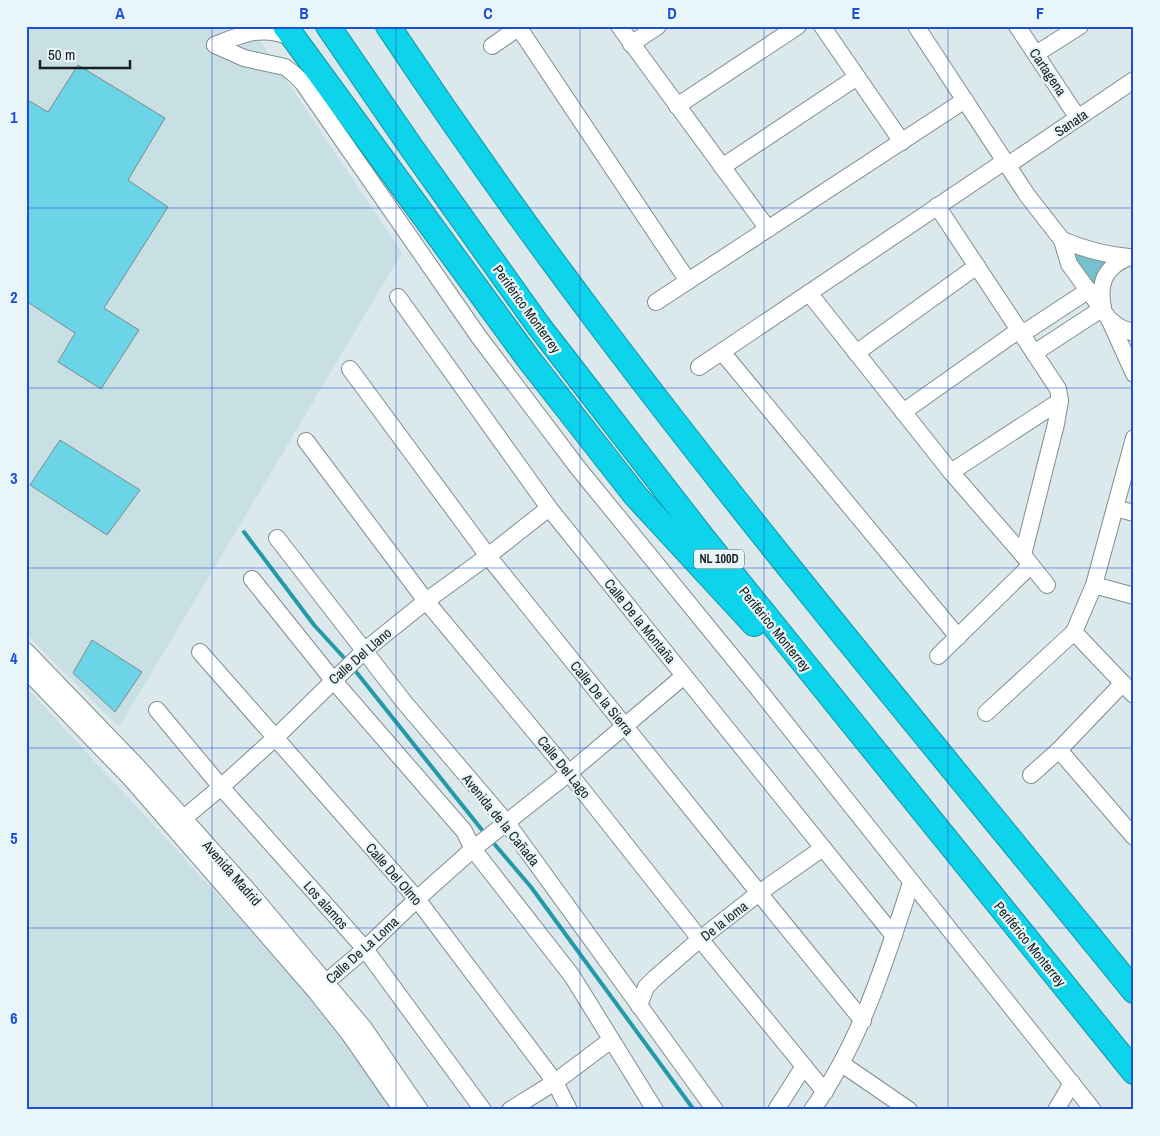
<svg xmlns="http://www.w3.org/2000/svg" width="1160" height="1136" font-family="'Archivo Narrow',sans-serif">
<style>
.built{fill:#c8e0e4}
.green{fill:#77c1ce}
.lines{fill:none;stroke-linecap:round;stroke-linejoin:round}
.stream{stroke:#2499aa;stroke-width:4}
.building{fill:#6bd4e6;stroke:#7d8b8d}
.minor-casing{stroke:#808d8f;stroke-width:18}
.highway-casing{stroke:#1194a3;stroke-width:26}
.minor{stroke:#fff;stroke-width:16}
.highway{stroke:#0dd3eb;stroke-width:24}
.grid{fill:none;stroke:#1d4ed8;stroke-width:1;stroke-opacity:0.55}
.labels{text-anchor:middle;stroke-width:4.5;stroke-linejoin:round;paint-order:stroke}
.shield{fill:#e8f6f9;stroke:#565f60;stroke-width:1}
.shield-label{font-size:12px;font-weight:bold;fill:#181e1e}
.street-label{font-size:14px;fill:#181e1e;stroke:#e8f6f9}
.neatline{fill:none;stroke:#1d4ed8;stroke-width:2}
.grid-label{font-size:16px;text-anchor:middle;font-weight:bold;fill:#1d4ed8}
</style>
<rect width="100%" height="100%" fill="#dbe9ec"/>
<!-- built -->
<g class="built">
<polygon points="26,26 250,26 402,253 119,727 26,634"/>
<polygon points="26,687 347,1035 390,1110 26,1110"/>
</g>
<!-- green -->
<polygon class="green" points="1078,253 1113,262 1099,288 1079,270 1074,257"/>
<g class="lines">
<!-- stream -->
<g class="stream">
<polyline points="244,532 314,625 347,661"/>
<polyline points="353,668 486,835"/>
<polyline points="491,840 531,887 694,1110"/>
</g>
</g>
<!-- building -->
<g class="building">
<polygon points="78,65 165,118 128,180 168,207 104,308 139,330 101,389 58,362 75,333 26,301 26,99 48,112"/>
<polygon points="60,440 140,490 107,535 30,485"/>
<polygon points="92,640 142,672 115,712 73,673"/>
</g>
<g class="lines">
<!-- minor casing -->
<g class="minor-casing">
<g id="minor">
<polyline points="619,26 768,229"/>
<polyline points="822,26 902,142"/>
<polyline points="916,26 1027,195 1062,240 1069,264 1109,319 1119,327 1134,333"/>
<polyline points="1017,26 1078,118"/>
<polyline points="519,28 688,281"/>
<polyline points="631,44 658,26"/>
<polyline points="215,45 244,58 285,67 294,74 303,83 479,337 578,468 756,686 1093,1110"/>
<path d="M215 45C244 33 263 25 293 38"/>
<polyline points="492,46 521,26"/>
<polyline points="1036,54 1080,26"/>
<polyline points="677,106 798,26"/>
<polyline points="1008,165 1134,80"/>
<polyline points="722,167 857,77"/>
<polyline points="937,206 1058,389 1060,401 1056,424 1023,555"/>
<path d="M1062 240C1084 249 1105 255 1129 257"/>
<polyline points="809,293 951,472 1023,555 1047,585"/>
<polyline points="398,297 549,508 894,936"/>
<polyline points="656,302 965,100"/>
<path d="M1103 308C1098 283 1105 266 1130 257"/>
<polyline points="1110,321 1134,374"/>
<polyline points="1022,334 1089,290"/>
<polyline points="722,352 958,637"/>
<polyline points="856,353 977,266"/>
<polyline points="1034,353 1103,308"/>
<polyline points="699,367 1005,161"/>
<polyline points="350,369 488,556 759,893 863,1021"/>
<polyline points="903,412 1019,330"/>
<polyline points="1134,438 1094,585 1074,632 1134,695"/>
<polyline points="306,441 426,601 569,773 700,939 825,1092"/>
<polyline points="951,472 1060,401"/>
<polyline points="1115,508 1134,513"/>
<polyline points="277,538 404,702 507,823 715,1110"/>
<polyline points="252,579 333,680 464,831 473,849 572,976 655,1110"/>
<polyline points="1094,585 1134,596"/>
<polyline points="26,651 137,766 253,896 364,1028 420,1110"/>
<polyline points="200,652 417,899 555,1082 569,1110"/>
<polyline points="938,656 1031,565"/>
<polyline points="26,670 132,780 316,992 350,1035 402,1110"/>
<polyline points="1123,683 1059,750 1134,837"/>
<polyline points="157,710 221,787 365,949 483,1110"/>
<polyline points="986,713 1074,632"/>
<polyline points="1031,775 1059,750"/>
<polyline points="184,818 221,787 275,738 364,651 426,601 488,556 549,508"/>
<polyline points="317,990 365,949 417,899 473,849 569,773 684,676"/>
<polyline points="639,1006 646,987 655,978 700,939 759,893 823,848"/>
<polyline points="842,1064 909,1110"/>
<polyline points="510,1110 555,1082 611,1040"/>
<polyline points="776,1110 804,1066"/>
<path d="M812 1110C861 1042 885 962 911 883"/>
<polyline points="1056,1110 1072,1083"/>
</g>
</g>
<!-- highway casing -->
<g class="highway-casing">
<g id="highway">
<polyline points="285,26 527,357 635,495 754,624"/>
<polyline points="328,26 411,147 538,325 703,538 1134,1072"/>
<path d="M388 26C456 128 527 228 601 326 772 553 955 770 1134 991"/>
</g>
</g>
<!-- minor -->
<use href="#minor" class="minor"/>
<!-- highway -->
<use href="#highway" class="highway"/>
</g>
<!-- grid -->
<path class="grid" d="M212 26V1110M396 26V1110M580 26V1110M764 26V1110M948 26V1110M26 208H1134M26 388H1134M26 568H1134M26 748H1134M26 928H1134"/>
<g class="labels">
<!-- shield labels -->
<rect class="shield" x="694" y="549.5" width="50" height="19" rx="4"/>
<g class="shield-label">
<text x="719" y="563">NL 100D</text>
</g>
<!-- street labels -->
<g class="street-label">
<text transform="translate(1048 72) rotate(56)" y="5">Cartagena</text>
<text transform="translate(1071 123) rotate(-34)" y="5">Sanata</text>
<text transform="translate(527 309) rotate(54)" y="5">Periférico Monterrey</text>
<text transform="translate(640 621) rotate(51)" y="5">Calle De la Montaña</text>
<text transform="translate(775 629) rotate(51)" y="5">Periférico Monterrey</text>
<text transform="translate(360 656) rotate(-41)" y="5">Calle Del Llano</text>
<text transform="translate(602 698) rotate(51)" y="5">Calle De la Sierra</text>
<text transform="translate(564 767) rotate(51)" y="5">Calle Del Lago</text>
<text transform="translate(501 820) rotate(51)" y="5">Avenida de la Cañada</text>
<text transform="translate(232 873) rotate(49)" y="5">Avenida Madrid</text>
<text transform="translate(394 874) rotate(49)" y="5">Calle Del Olmo</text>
<text transform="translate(326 905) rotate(48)" y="5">Los alamos</text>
<text transform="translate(724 921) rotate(-38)" y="5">De la loma</text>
<text transform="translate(1030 944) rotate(51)" y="5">Periférico Monterrey</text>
<text transform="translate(362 950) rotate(-42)" y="5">Calle De La Loma</text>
</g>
</g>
<!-- border -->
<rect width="1160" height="1136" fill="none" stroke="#e8f6f9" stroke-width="55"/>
<!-- scale -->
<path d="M40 60v8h90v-8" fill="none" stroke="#181e1e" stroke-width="2.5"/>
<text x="48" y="60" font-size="15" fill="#181e1e" stroke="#e8f6f9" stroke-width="4" paint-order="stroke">50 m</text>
<rect x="28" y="28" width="1104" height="1080" class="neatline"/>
<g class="grid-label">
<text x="120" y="19">A</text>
<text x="304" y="19">B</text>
<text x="488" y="19">C</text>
<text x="672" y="19">D</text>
<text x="856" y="19">E</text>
<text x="1040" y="19">F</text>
<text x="14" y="123">1</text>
<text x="14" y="303">2</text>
<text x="14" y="484">3</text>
<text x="14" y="664">4</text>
<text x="14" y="844">5</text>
<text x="14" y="1024">6</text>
</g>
</svg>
